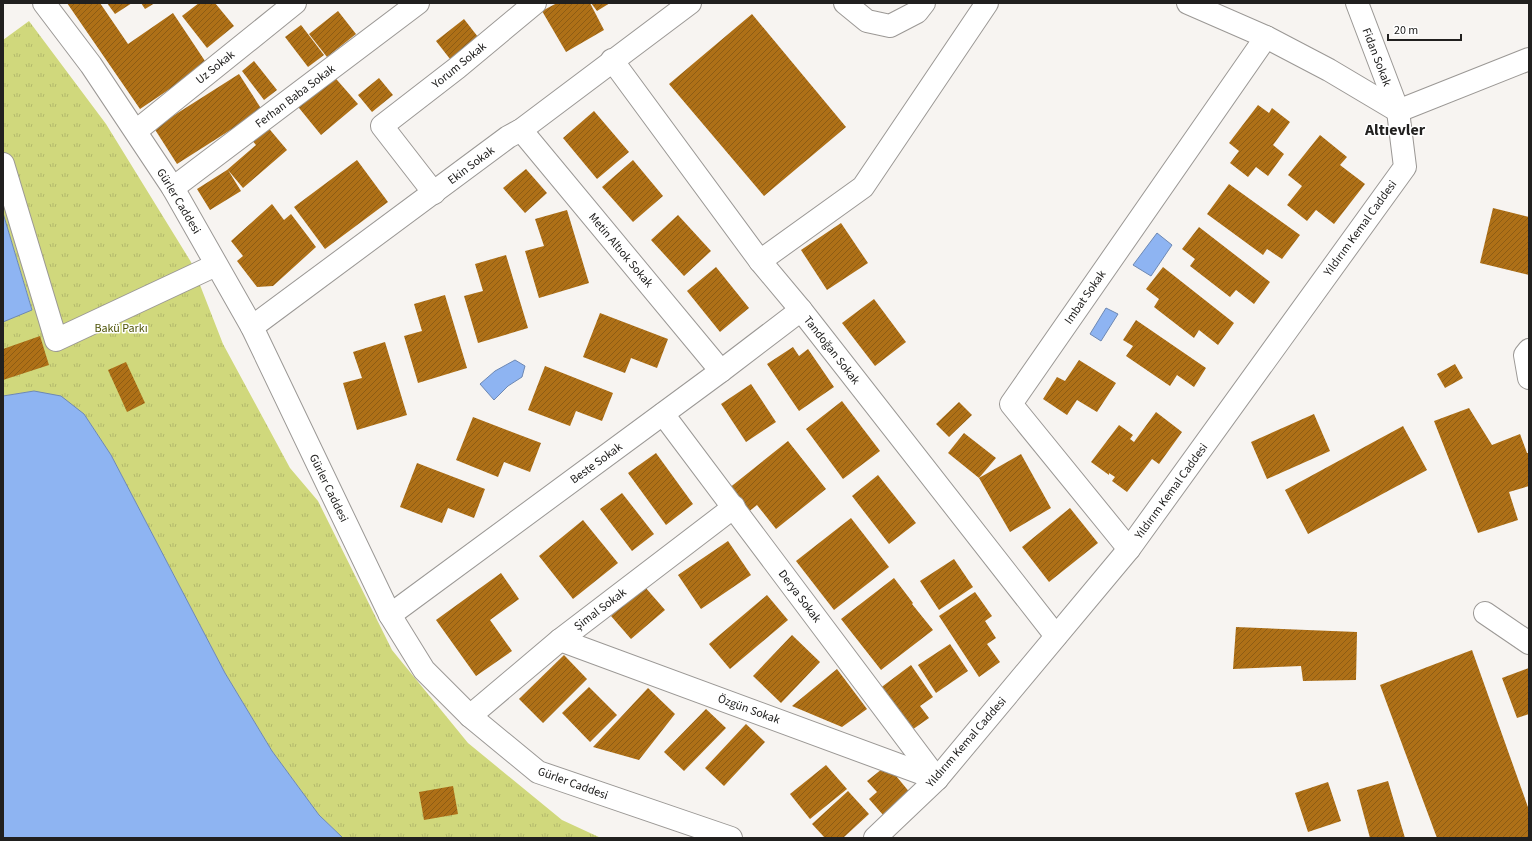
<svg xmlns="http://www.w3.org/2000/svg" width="1532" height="841" font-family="'Source Sans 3',sans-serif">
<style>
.park{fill:url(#park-tufts)}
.water{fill:#8eb4f2;stroke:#6d88b3}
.building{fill:url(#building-hatch)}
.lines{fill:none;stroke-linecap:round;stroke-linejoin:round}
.minor-casing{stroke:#9b9895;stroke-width:24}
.minor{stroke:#fff;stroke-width:22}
.labels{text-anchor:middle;stroke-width:3;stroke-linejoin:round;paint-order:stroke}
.street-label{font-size:12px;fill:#21201f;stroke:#fff}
.park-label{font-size:12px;fill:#505509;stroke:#fff}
.district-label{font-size:16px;font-weight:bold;fill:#21201f;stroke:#fff}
</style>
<defs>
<pattern id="park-tufts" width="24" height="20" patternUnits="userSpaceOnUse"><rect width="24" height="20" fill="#d0d87c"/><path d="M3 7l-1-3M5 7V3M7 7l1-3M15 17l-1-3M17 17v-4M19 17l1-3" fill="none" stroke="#b2b96b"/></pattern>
<pattern id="building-hatch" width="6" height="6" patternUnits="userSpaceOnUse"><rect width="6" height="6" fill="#ae7017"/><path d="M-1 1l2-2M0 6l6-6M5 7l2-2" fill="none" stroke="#8d5c14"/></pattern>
</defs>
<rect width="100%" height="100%" fill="#f7f4f1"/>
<!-- park -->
<polygon class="park" points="29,21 106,124 191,262 223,344 290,468 318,501 392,650 468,743 562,820 601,838 343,838 319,815 272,751 225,673 111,455 84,414 34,391 3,396 3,322 32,309 3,213 3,40"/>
<!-- water -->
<g class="water">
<polygon points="3,213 32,310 3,322"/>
<polygon points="1157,233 1172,245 1151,276 1133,265"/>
<polygon points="1106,308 1118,314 1101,341 1090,334"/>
<polygon points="515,360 525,366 522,377 508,386 494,400 480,384 495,371"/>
<polygon points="34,391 61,396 84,414 111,455 225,673 272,751 319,815 343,838 3,838 3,396"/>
</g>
<!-- building -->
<g class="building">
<polygon points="67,3 100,3 128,44 173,13 207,64 140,109"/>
<polygon points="107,3 132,3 115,14"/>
<polygon points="141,3 155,3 145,9"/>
<polygon points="199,3 215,3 234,26 207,48 182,16"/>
<polygon points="557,3 590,3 604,30 566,52 542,11"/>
<polygon points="591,3 610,3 597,11"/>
<polygon points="338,11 356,34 327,57 309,34"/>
<polygon points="752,14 846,127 764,196 669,84"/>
<polygon points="464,19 478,37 450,59 436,41"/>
<polygon points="301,25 324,55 308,67 285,37"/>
<polygon points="254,61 277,90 264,100 242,71"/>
<polygon points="331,73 358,104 321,135 295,103"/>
<polygon points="239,74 262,110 177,164 154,128"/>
<polygon points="379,78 393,95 372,112 358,95"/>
<polygon points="1258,105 1269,113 1272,108 1290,122 1273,145 1284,154 1268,176 1256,167 1248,177 1230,163 1239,151 1229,143"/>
<polygon points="594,111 629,152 597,179 563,138"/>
<polygon points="266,125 287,150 243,188 228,170 241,191 210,210 197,189 227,170 256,145 250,138"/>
<polygon points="1320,135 1347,157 1340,165 1365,184 1334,224 1316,210 1307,221 1287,205 1302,186 1288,175"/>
<polygon points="357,160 388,202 325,249 294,207"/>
<polygon points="633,160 663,196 633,222 602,187"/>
<polygon points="526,169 547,193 525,213 503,188"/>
<polygon points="1229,184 1300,235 1282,259 1267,249 1263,255 1207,214"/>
<polygon points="272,204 284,220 291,214 316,247 273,286 257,287 237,261 243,256 231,241"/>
<polygon points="1493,208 1529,217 1529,275 1480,263"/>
<polygon points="567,210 589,283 539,298 525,251 544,246 535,219"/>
<polygon points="678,215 711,251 684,276 651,240"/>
<polygon points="841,223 868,263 827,290 801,250"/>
<polygon points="1199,227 1270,282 1254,304 1236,290 1230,297 1190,266 1195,259 1182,249"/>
<polygon points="506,255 528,328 478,343 464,296 483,291 475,264"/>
<polygon points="716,267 749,308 720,332 687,291"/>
<polygon points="1163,267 1234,323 1218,345 1199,330 1194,338 1154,307 1159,299 1146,289"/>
<polygon points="445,295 467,368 418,383 404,336 422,331 414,304"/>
<polygon points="874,299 906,342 875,366 842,323"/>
<polygon points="600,313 668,339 657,368 631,358 625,373 583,357"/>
<polygon points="1136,320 1206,368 1194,387 1177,375 1170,386 1126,356 1133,346 1123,340"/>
<polygon points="40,336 49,365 3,380 3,349"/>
<polygon points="385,342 407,415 357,430 343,383 362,378 353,352"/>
<polygon points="793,347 799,356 808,349 834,387 799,411 767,364"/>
<polygon points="1079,360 1116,383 1097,412 1077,400 1067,415 1043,399 1057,377 1065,381"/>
<polygon points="126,362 145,403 127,412 108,370"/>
<polygon points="1455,364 1463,378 1445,388 1437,374"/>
<polygon points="545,366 613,393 602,421 576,411 570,426 528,410"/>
<polygon points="751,384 776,422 746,442 721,404"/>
<polygon points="842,401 880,451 843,479 806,429"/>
<polygon points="959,402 972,415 949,437 936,424"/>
<polygon points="1469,408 1492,445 1520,434 1527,453 1529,453 1529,486 1509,492 1518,520 1478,533 1434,421"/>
<polygon points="1156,412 1182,432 1159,464 1152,459 1127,492 1112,481 1115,477 1109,473 1109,475 1091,462 1119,425 1133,435 1130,439 1134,442"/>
<polygon points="1314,414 1330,451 1267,479 1251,442"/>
<polygon points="473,417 541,443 530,472 504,462 498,477 456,460"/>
<polygon points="1403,426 1427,470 1308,534 1285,490"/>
<polygon points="964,433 996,458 979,478 948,453"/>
<polygon points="788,441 826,489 776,529 757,505 747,513 728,489"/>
<polygon points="656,453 693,504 666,525 628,473"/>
<polygon points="1021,454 1051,508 1010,532 979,478"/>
<polygon points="417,463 485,489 474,518 448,508 442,523 400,507"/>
<polygon points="878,475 916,523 889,544 852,496"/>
<polygon points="622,493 654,534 632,551 600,509"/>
<polygon points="1070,508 1098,543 1049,582 1022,547"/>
<polygon points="851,518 889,567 834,610 796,561"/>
<polygon points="583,520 618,563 573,599 539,556"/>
<polygon points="728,541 751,575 701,609 678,575"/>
<polygon points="954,559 973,587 939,610 920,581"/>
<polygon points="501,573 519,599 490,620 512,651 476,676 436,620"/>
<polygon points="894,578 913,603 912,604 933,630 881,670 841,619"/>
<polygon points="645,587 665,610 631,639 611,616"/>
<polygon points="975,592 992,616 985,621 996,638 987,644 1000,662 979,677 939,616"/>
<polygon points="767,595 788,620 730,669 709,644"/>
<polygon points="1236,627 1357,632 1356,680 1303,681 1301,666 1233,669"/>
<polygon points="792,635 820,662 781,703 753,676"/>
<polygon points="950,644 968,671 936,693 918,665"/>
<polygon points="1472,650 1529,810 1529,838 1437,838 1380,685"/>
<polygon points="564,655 587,679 543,723 519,699"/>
<polygon points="911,665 933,697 920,706 929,718 909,732 879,689"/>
<polygon points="1529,668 1529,714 1517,718 1502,678"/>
<polygon points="837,669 867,709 842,727 792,706"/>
<polygon points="589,687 617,715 590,742 562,713"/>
<polygon points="648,688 675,714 639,760 593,747"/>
<polygon points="706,709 726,728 684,771 664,752"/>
<polygon points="746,724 765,742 724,786 705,768"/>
<polygon points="826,765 847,789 810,819 790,794"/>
<polygon points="887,765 911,794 884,816 869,799 877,792 867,781"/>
<polygon points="1388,781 1405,838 1370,838 1357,790"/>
<polygon points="1328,782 1341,821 1308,832 1295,793"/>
<polygon points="453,786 458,814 424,820 419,792"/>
<polygon points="848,791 869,814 843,838 825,838 812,824"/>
</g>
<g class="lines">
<!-- minor casing -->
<g class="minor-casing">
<g id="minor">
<polyline points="44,3 91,65 173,188 252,327 390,615 424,670 470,716 538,772 731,838"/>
<polyline points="845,3 867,21 890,26 917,12 924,3"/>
<polyline points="1188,3 1266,37 1329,70 1398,111"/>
<polyline points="612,60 760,261 801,310 1056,636"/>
<polyline points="1398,111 1529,59"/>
<polyline points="521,130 721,371"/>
<polyline points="136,131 295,3"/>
<polyline points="3,164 56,340 216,265"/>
<polyline points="173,188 418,3"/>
<polyline points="434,193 382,126 457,68 535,3"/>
<polyline points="760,261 863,187 987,3"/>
<polyline points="252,327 508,137 521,130 690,3"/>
<polyline points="1529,350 1525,355 1529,378"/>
<polyline points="663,414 937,779"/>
<polyline points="1129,549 1011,404 1266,37"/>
<polyline points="1485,613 1529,643"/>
<polyline points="390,615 721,371 801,310"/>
<polyline points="560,640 937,779"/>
<polyline points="470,716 560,640 734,507"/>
<polyline points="875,838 937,779 1129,549 1405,167 1398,111 1357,3"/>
</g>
</g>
<!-- minor -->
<use href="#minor" class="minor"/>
</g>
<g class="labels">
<!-- street labels -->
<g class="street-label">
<text transform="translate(1377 57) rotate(69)" y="4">Fidan Sokak</text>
<text transform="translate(459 65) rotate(-39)" y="4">Yorum Sokak</text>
<text transform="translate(215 67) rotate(-39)" y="4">Uz Sokak</text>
<text transform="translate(295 96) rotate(-37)" y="4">Ferhan Baba Sokak</text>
<text transform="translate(471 165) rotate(-37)" y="4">Ekin Sokak</text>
<text transform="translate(179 201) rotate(59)" y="4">Gürler Caddesi</text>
<text transform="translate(1360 228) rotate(-54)" y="4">Yıldırım Kemal Caddesi</text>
<text transform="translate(621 250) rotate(50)" y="4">Metin Altıok Sokak</text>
<text transform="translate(1085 297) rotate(-55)" y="4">Imbat Sokak</text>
<text transform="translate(832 350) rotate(52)" y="4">Tandoğan Sokak</text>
<text transform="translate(596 463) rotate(-36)" y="4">Beste Sokak</text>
<text transform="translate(329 488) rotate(64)" y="4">Gürler Caddesi</text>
<text transform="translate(1171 491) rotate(-54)" y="4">Yıldırım Kemal Caddesi</text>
<text transform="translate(800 596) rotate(53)" y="4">Derya Sokak</text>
<text transform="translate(600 609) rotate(-37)" y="4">Şimal Sokak</text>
<text transform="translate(749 709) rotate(20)" y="4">Özgün Sokak</text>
<text transform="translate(966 742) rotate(-49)" y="4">Yıldırım Kemal Caddesi</text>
<text transform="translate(573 783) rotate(20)" y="4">Gürler Caddesi</text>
</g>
<!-- park labels -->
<g class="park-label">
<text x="121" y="332">Bakü Parkı</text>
</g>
<!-- district labels -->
<g class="district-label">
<text x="1395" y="135">Altıevler</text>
</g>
</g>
<!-- border -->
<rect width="1532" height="841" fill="none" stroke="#21201f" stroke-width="8"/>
<!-- scale -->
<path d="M1388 34v6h73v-6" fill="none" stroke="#21201f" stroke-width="2"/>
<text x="1394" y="34" font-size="12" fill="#21201f" stroke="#ffffff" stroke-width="3" paint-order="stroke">20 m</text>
</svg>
